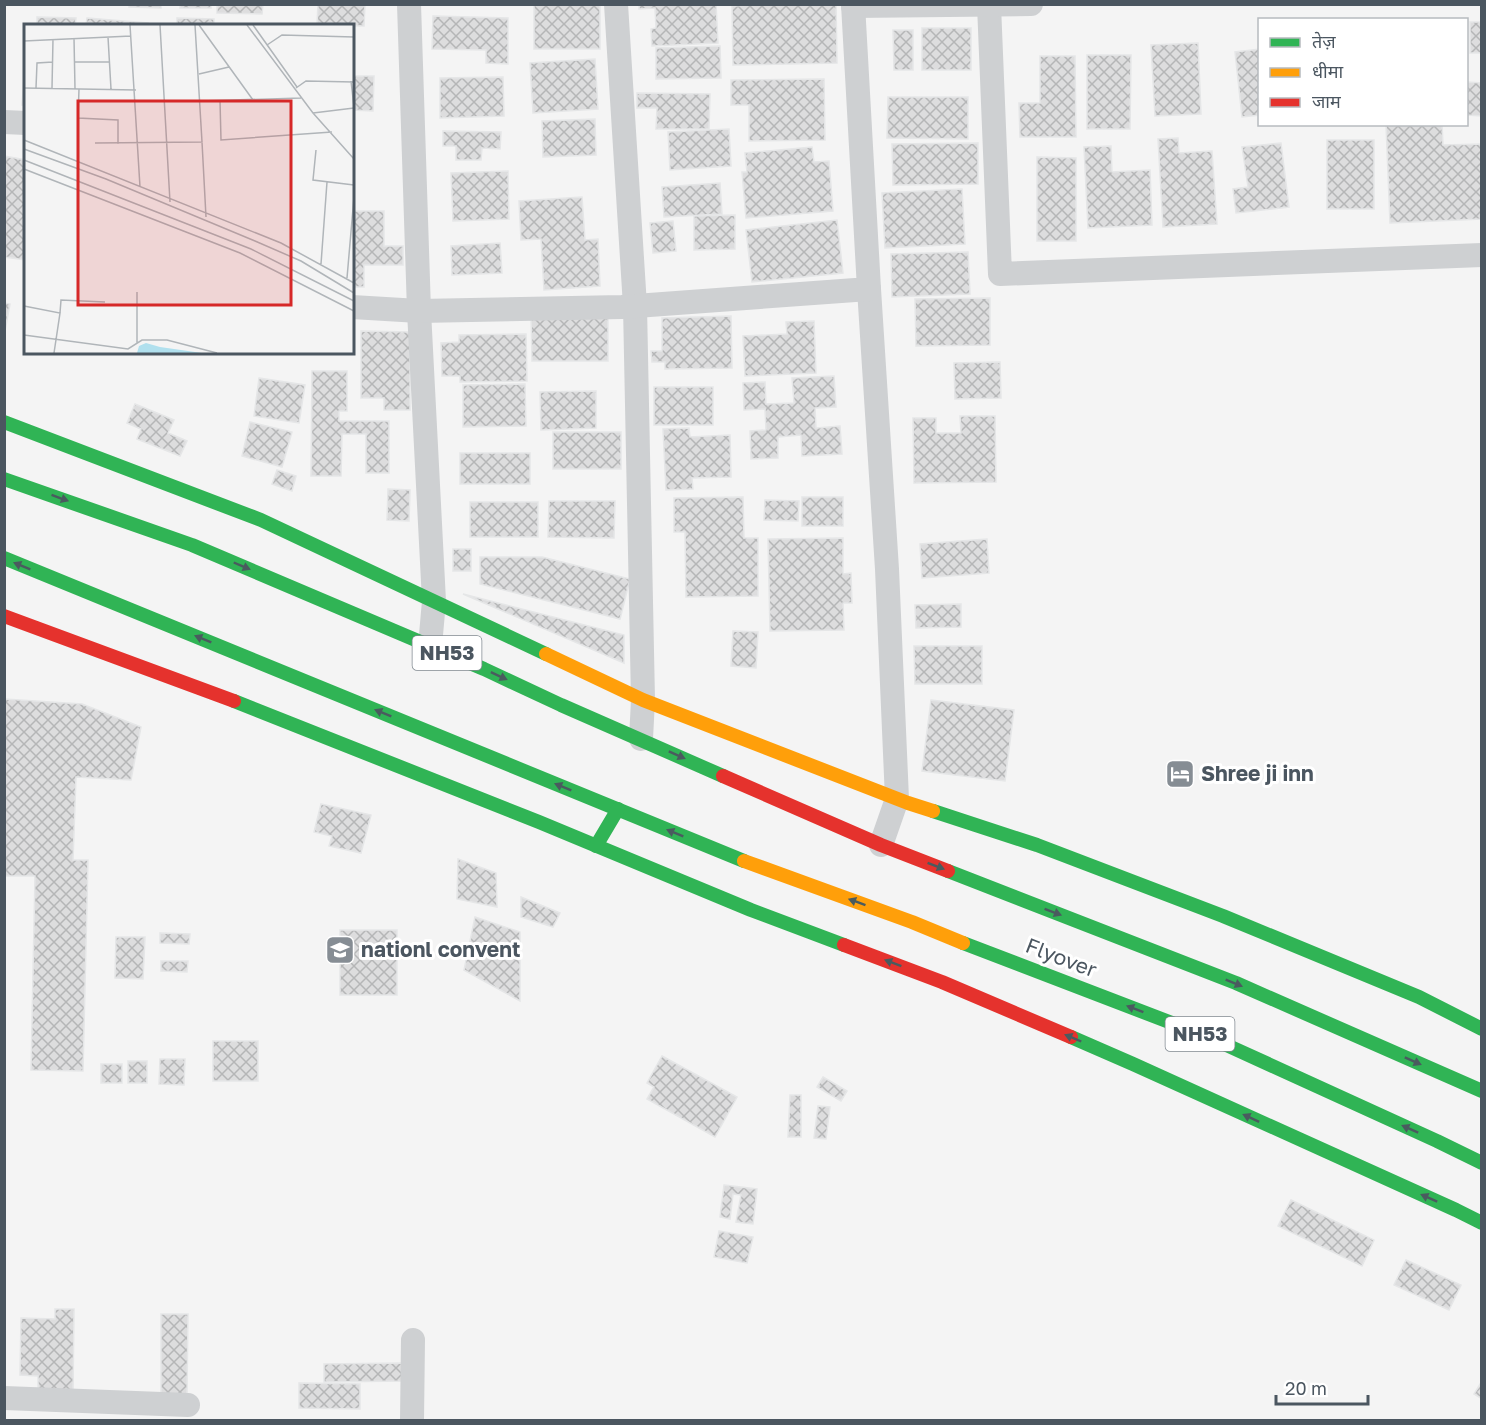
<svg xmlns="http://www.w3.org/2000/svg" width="1486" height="1425" font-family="'Golos Text','Noto Sans Devanagari',sans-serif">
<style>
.building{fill:url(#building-cross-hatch);stroke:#e5e6e7;stroke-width:1.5}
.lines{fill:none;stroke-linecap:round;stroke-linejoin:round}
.street{stroke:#ced0d2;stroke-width:24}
.fast{stroke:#30b455;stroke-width:14}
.slow{stroke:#ff9f0a;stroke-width:14}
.jam{stroke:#e5322d;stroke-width:14}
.oneway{fill:#4a5b5f}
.labels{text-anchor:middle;stroke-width:6;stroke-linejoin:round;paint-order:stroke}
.shield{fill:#fff;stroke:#818990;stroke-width:1.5}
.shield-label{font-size:20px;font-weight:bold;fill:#4b5660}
.poi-label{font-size:21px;font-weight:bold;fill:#4b5660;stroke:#fff;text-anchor:start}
.street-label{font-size:21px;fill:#4b5660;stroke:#fff}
.inset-road{fill:none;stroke:#b0b5b9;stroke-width:1.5}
.view{fill:#d62828;fill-opacity:0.15;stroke:#d62828;stroke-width:3}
.inset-edge{fill:none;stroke:#4b5660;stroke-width:3}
</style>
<defs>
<pattern id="building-cross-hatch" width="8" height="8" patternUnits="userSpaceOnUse" patternTransform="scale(1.5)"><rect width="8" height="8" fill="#ddddde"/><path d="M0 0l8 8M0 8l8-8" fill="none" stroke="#b5b6b7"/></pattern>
</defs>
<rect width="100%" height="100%" fill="#f4f4f4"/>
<!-- building -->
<g class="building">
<polygon points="129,4 161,4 161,8 129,7"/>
<rect x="180" y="4" width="31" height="4"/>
<polygon points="217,4 263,4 262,14 217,13"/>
<polygon points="318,4 365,4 364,26 317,25"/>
<rect x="534" y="4" width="66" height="45"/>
<polygon points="639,4 716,4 718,43 652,46 651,29 656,28 655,8 639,9"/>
<polygon points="773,4 836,4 837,63 733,65 732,6"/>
<polygon points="433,16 508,18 508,64 486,63 486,50 432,49"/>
<polygon points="37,17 76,18 75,26 37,26"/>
<polygon points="87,18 148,23 148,26 86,26"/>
<polygon points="177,18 214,19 214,26 177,26"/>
<rect x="1470" y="22" width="12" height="31"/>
<rect x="922" y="28" width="49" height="42"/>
<polygon points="893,30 913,30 913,70 894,70"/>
<polygon points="1198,43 1201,114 1155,116 1151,45"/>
<polygon points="720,46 721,78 656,79 656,48"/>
<polygon points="1260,49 1260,115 1242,117 1235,52"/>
<polygon points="1087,55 1131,55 1130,129 1087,129"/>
<polygon points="1040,56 1075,56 1076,137 1020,137 1019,103 1040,103"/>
<polygon points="595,59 598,109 533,113 530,63"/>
<polygon points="352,76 374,76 373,111 352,110"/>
<polygon points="503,77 504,116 440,118 440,78"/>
<polygon points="24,78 26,78 26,105 22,105"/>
<polygon points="824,79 825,140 749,141 749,105 731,105 731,80"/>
<polygon points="1466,82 1482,83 1482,116 1466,115"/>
<polygon points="637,93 710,94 709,129 656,129 657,108 637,108"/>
<polygon points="888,97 968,97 968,139 887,138"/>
<polygon points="595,119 596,155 543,157 542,121"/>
<polygon points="1386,124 1442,124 1443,145 1482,144 1482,219 1390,223"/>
<polygon points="729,129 731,166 670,170 668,132"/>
<polygon points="443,131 501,132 500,149 482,148 481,160 456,160 456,146 443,146"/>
<polygon points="1178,138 1179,153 1212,151 1217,224 1163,227 1158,139"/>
<rect x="1327" y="140" width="47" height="69"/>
<polygon points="978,143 978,184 893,185 892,144"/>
<polygon points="1281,143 1289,207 1236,213 1233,189 1248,187 1242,147"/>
<polygon points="1111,146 1112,172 1150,170 1152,225 1088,228 1084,147"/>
<polygon points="812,147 814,162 829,161 833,211 746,218 742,172 747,172 745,153"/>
<polygon points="4,156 26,160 26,260 4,257"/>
<polygon points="1037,157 1076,158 1076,241 1037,241"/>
<polygon points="508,171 509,219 453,221 451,173"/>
<polygon points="720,183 722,214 664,217 662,187"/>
<polygon points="962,189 965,244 885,248 882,193"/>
<polygon points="582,197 585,240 598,239 600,286 544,290 541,239 521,240 519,201"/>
<polygon points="352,211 384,211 384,246 403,246 403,265 364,265 364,287 352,287"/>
<polygon points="735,215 735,249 694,250 694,216"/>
<polygon points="837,220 843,273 752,282 746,230"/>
<polygon points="673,221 676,251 653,253 650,223"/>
<polygon points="500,243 502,273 452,275 451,246"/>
<polygon points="968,252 970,294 892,297 891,254"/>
<polygon points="990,298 990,345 916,346 915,299"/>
<polygon points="4,303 10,304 4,336"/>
<polygon points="608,313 608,361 532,361 531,314"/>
<polygon points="731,316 732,368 665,369 665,362 652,362 651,351 662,351 662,318"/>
<polygon points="814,321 816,373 745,376 743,336 787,334 786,322"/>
<polygon points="361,331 410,332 410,410 384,410 384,398 361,398"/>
<polygon points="526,334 527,381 460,382 460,376 442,376 441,343 459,342 459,335"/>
<polygon points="1000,362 1001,398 955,399 954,363"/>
<polygon points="312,371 347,371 347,411 339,411 339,421 389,421 389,473 366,473 366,434 342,434 341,476 311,476"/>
<polygon points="834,376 836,407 815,408 816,428 840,426 842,454 802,456 801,435 778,437 778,458 751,459 750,431 766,430 765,409 744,410 743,383 765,382 766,404 794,403 792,378"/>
<polygon points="259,378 305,385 299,423 254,416"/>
<polygon points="525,384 526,426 463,427 463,385"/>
<rect x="654" y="387" width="59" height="38"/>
<polygon points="596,391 596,428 541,430 540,392"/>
<polygon points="135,404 174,420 168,433 187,441 180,456 137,439 141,429 127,423"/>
<polygon points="960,416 995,416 996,482 914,483 913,418 936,418 936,433 961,433"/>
<polygon points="250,422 292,432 282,467 242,456"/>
<polygon points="689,428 690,437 730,435 731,477 692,478 693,489 666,490 663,429"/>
<rect x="553" y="432" width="68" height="37"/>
<rect x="460" y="453" width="70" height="31"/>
<polygon points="277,470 296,476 292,491 272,484"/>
<polygon points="388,489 410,490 409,521 387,520"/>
<polygon points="743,497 744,538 758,538 758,596 686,597 685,532 674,532 674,498"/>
<rect x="802" y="497" width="41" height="29"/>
<polygon points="765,500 799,501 798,521 764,520"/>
<polygon points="549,501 615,501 614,538 548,537"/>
<rect x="470" y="502" width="68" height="35"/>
<polygon points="843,538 843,574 851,573 852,603 843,603 844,630 770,631 768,539"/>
<polygon points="987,539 989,573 922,578 920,544"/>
<rect x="453" y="549" width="18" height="22"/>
<polygon points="480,557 542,557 630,579 620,619 480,584"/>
<polygon points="463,594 624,635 624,663"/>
<polygon points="961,604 961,627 916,628 915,605"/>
<polygon points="733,631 758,632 756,668 731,666"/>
<polygon points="914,646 982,646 982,684 915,684"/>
<polygon points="4,699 82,704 141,727 131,780 76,777 73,860 88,860 83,1071 31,1070 35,876 4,876"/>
<polygon points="931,700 1014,710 1005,781 922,771"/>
<polygon points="321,804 371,815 361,853 329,846 332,836 314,832"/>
<polygon points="458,859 496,873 497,907 457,899"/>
<polygon points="521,897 560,913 553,927 521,917"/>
<polygon points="475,917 520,932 520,1001 464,970"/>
<rect x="340" y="930" width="57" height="65"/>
<polygon points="160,933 190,934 189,944 160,943"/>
<polygon points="116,937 145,937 143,979 115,978"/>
<polygon points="161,961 188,961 187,972 161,971"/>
<rect x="213" y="1041" width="45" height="40"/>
<polygon points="662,1056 737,1097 715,1137 647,1099 654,1087 647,1083"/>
<polygon points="160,1059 185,1059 184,1085 159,1084"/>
<rect x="128" y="1061" width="19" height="22"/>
<rect x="101" y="1064" width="21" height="19"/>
<polygon points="823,1077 847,1091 841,1101 817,1087"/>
<polygon points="790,1095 801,1095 801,1137 788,1137"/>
<polygon points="818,1106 830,1107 826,1139 814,1138"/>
<polygon points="724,1185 757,1189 753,1224 736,1222 741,1195 733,1194 730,1219 720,1217"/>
<polygon points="1291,1200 1374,1240 1362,1266 1278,1226"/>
<polygon points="719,1231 753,1237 747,1263 714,1257"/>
<polygon points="1406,1260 1461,1285 1449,1310 1394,1285"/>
<polygon points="55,1309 74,1309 73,1394 38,1394 38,1376 20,1375 21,1318 55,1319"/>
<polygon points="161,1314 188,1314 187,1394 161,1394"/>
<polygon points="404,1363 404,1381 324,1382 324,1364"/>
<polygon points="1482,1381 1482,1399 1474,1394"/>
<polygon points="299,1383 360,1384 360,1409 299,1408"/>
</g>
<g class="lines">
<!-- street -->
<g class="street">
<polyline points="409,4 419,311 434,601 430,646"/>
<polyline points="616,4 635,306 643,700 641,739"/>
<polyline points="989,5 1000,274 1482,255"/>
<polyline points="853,6 1031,4"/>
<polyline points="4,122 26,123"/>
<polyline points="869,289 887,569 897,799 881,845"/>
<polyline points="352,307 419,311 622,307 869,289 853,4"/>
<polyline points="4,1398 188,1405"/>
<polyline points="412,1420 413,1340"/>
</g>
<!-- fast -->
<g class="fast">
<polyline points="4,422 261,520 546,654"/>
<polyline points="4,479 192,545 484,669 561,705 723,776"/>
<polyline points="4,558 744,861"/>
<polyline points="234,701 539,822 751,910 844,945"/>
<polyline points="933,811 1037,845 1223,916 1419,997 1482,1029"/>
<polyline points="596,846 618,809"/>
<polyline points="948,871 1236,983 1482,1091"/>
<polyline points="963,943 1211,1038 1437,1141 1482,1163"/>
<polyline points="1071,1037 1133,1064 1456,1210 1482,1223"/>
</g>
<!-- slow -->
<g class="slow">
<polyline points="546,654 643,700 908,803 933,811"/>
<polyline points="744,861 912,922 963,943"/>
</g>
<!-- jam -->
<g class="jam">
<polyline points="4,616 234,701"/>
<polyline points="723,776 881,845 948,871"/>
<polyline points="844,945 942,982 1071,1037"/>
</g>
</g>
<!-- one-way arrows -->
<defs><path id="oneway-solid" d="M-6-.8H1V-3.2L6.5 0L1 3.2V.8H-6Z" transform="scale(1.5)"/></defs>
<g class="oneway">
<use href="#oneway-solid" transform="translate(60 498) rotate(20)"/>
<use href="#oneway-solid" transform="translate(22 566) rotate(-158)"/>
<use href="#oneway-solid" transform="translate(242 566) rotate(23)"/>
<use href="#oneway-solid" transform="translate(203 639) rotate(-158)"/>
<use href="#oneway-solid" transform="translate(499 676) rotate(25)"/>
<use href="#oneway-solid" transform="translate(383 713) rotate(-158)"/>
<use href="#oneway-solid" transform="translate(677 755) rotate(24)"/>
<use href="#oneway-solid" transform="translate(563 787) rotate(-158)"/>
<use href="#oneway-solid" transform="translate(675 833) rotate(-158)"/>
<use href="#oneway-solid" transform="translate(936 866) rotate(21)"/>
<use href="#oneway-solid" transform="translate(857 902) rotate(-160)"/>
<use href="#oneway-solid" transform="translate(1053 912) rotate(21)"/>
<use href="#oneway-solid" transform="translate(893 963) rotate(-159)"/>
<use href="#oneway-solid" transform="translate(1234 983) rotate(22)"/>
<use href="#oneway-solid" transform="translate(1135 1009) rotate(-159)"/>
<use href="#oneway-solid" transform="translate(1073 1038) rotate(-157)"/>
<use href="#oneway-solid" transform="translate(1413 1061) rotate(24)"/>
<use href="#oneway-solid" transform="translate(1251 1118) rotate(-155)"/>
<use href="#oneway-solid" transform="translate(1410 1129) rotate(-156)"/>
<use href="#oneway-solid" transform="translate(1429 1198) rotate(-156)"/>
</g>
<!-- icons -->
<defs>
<g id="hotel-square" transform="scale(1.5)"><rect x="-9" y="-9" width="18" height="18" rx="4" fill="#868d94" stroke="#fff"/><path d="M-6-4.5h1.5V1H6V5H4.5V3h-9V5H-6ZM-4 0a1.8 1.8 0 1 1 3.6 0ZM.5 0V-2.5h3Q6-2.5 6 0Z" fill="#fff"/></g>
<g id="school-square" transform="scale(1.5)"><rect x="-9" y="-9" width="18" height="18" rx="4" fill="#868d94" stroke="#fff"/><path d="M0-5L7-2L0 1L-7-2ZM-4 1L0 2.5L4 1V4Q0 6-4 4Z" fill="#fff"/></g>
</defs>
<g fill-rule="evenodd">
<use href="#hotel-square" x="1180" y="774"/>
<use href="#school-square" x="340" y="950"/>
</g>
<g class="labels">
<!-- shield labels -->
<g class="shield">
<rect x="412.5" y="636" width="69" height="34" rx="4.5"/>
<rect x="1165.5" y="1017" width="69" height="34" rx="4.5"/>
</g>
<g class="shield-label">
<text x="447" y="660">NH53</text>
<text x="1200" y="1041">NH53</text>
</g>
<!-- poi labels -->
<g class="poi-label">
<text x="1201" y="781">Shree ji inn</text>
<text x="361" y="957">nationl convent</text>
</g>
<!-- street labels -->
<g class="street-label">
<text transform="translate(1061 958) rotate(21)" y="7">Flyover</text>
</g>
</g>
<!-- overview -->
<g transform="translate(24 24)">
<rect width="330" height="330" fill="#f4f4f4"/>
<path d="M122 319 136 323 178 329H113L115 322Z" fill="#b0e0ee"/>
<path class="inset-road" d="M106 1 116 163M136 1 146 178M175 1 229 76M223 1 289 89 330 135M229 1 273 63M84 13 87 65M50 14 51 65M0 17 107 12M243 21 258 11 330 13M50 38H85M175 50 205 43M327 57 330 83M0 64 112 66M12 64 13 39 29 38M28 64 29 15M272 64 282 57 330 58M55 65 54 94 94 96V120M176 77 277 74M196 77 197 116 308 108M289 89 330 84M0 116 257 219 330 259M178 118 182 193M71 119 178 118 171 1M0 125 82 155 231 217 277 237 330 269M292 126 289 156 330 161M0 136 227 225 330 277M0 145 216 229 330 287M297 240 303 158M323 254 330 173M0 282 36 289 30 329M36 289 37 276 81 278M0 311 104 325 118 316H143L193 329M113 320V268"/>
<path class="view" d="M54 77H267V281H54Z"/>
<rect width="330" height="330" class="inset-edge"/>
</g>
<!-- border -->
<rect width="1486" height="1425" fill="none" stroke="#4b5660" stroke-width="12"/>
<!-- legend -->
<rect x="1258" y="18" width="210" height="108" fill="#ffffff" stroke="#b7bbbf" stroke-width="1.5"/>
<rect x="1270" y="38" width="30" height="9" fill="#30b455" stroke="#b7bbbf" stroke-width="1.5"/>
<text x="1312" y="48" font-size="18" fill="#4b5660">तेज़</text>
<rect x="1270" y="68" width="30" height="9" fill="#ff9f0a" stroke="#b7bbbf" stroke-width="1.5"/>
<text x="1312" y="78" font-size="18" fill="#4b5660">धीमा</text>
<rect x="1270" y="98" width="30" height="9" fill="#e5322d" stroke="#b7bbbf" stroke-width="1.5"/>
<text x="1312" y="108" font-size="18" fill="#4b5660">जाम</text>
<!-- scale -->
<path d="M1276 1395v9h92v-9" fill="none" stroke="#4b5660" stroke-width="3"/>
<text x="1285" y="1395" font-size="18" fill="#4b5660" stroke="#ffffff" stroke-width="4.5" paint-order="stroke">20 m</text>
</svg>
